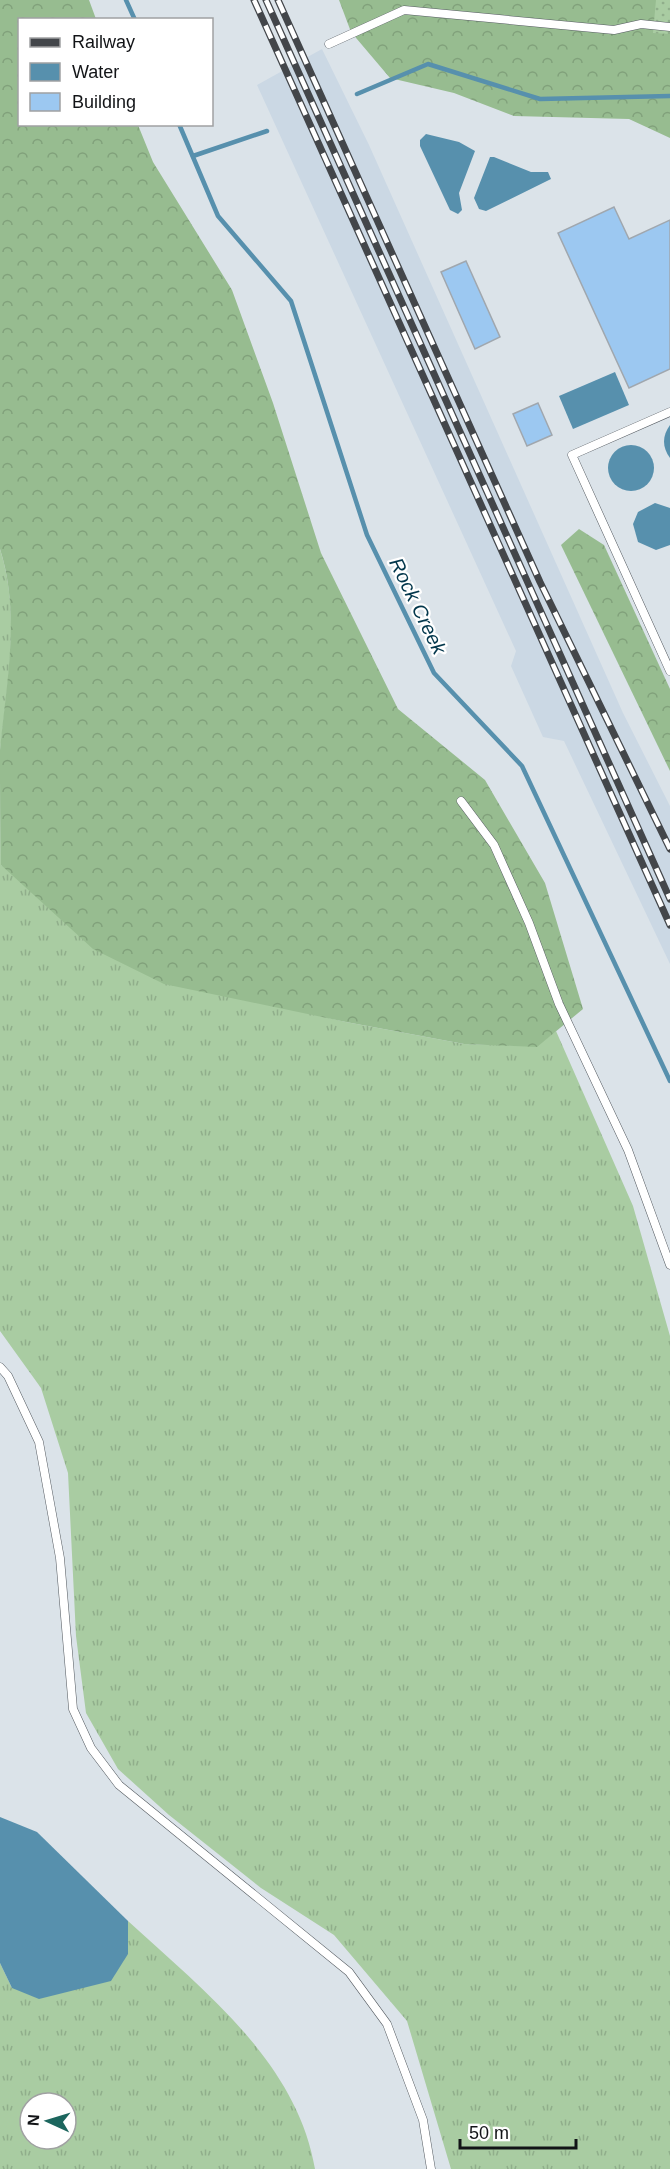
<svg xmlns="http://www.w3.org/2000/svg" width="670" height="2169" font-family="Helvetica,sans-serif">
<style>
.built{fill:#cbd8e4}
.grass{fill:url(#grass-tufts);fill-rule:evenodd}
.forest{fill:url(#forest-crowns)}
.park{fill:url(#park-dots)}
.water{fill:#5790ad}
.lines{fill:none;stroke-linecap:round;stroke-linejoin:round}
.stream{stroke:#5790ad;stroke-width:4.5}
.building{fill:#9cc8f1;stroke:#a0a7ae;stroke-width:1.5}
.lane-casing{stroke:#545a60;stroke-width:9}
.lane{stroke:#fff;stroke-width:8}
.rail-casing{stroke:#43464a;stroke-width:7}
.rail{stroke:#fff;stroke-width:4.5;stroke-dasharray:14;stroke-linecap:butt}
.labels{text-anchor:middle;stroke-width:4.5;stroke-linejoin:round;paint-order:stroke}
.water-label{font-size:20px;font-style:italic;fill:#03374c;stroke:#fff}
</style>
<defs>
<pattern id="grass-tufts" width="24" height="20" patternUnits="userSpaceOnUse" patternTransform="scale(1.5)"><rect width="24" height="20" fill="#a9cca2"/><path d="M3 7l-1-3M5 7V3M7 7l1-3M15 17l-1-3M17 17v-4M19 17l1-3" fill="none" stroke="#90ae8b"/></pattern>
<pattern id="forest-crowns" width="20" height="18" patternUnits="userSpaceOnUse" patternTransform="scale(1.5)"><rect width="20" height="18" fill="#97bc90"/><path d="M2 6a3 3 0 1 1 6 0M12 15a3 3 0 1 1 6 0" fill="none" stroke="#81a17b"/></pattern>
<pattern id="park-dots" width="8" height="8" patternUnits="userSpaceOnUse" patternTransform="scale(1.5)"><rect width="8" height="8" fill="#a9cca2"/><path d="M2 2h.1M6 6h.1" fill="none" stroke="#90ae8b" stroke-width="1.8" stroke-linecap="round"/></pattern>
</defs>
<rect width="100%" height="100%" fill="#dbe3e9"/>
<!-- built -->
<polygon class="built" points="322,49 369,145 623,713 670,806 670,964 564,741 543,737 511,666 516,651 257,85"/>
<!-- grass -->
<g class="grass">
<path d="M0 549C21 615 7 685 0 752Z"/>
<polygon points="0,787 1,865 268,1004 346,1022 464,1044 537,1046 556,1031 633,1206 670,1336 670,2169 451,2169 407,2021 334,1935 261,1888 169,1815 118,1769 86,1713 76,1636 68,1473 41,1388 0,1331"/>
<path d="M128 1921C203 1990 297 2062 315 2169H0V1963L12 1988 128 1954ZM30 2103H66V2139H30Z"/>
</g>
<!-- forest -->
<g class="forest">
<path d="M0 0H89L96 19 20 20V124L138 125 153 162 232 290 273 403 321 553 398 709 485 780 545 883 583 1009 537 1047 464 1044 346 1022 164 984 93 949 1 865C0 827 0 787 0 750 6 683 21 615 0 549Z"/>
<polygon points="339,0 670,0 670,138 629,119 514,116 454,93 390,78 351,32"/>
<polygon points="579,529 604,545 670,689 670,771 561,545"/>
</g>
<!-- park -->
<polygon class="park" points="656,0 670,0 670,34 653,33"/>
<!-- water -->
<g class="water">
<polygon points="426,134 459,142 475,151 459,193 462,210 458,214 450,210 420,146 420,140"/>
<polygon points="490,157 494,157 531,172 548,172 551,179 486,211 479,209 474,198"/>
<polygon points="615,372 629,405 573,429 559,396"/>
<path d="M670 425V458C662 447 662 436 670 425Z"/>
<circle cx="631" cy="468" r="23"/>
<polygon points="655,503 670,508 670,545 656,550 638,542 633,524 638,512"/>
<polygon points="0,1817 37,1832 128,1921 128,1954 111,1981 39,1999 12,1988 0,1963"/>
</g>
<g class="lines">
<!-- stream -->
<g class="stream">
<polyline points="126,0 135,20"/>
<polyline points="357,94 428,64 540,99 670,96"/>
<polyline points="179,124 218,216 291,301 367,535 434,673 522,766 670,1081"/>
<polyline points="193,156 267,131"/>
</g>
</g>
<!-- building -->
<g class="building">
<polygon points="614,207 629,239 670,220 670,369 629,388 558,233"/>
<polygon points="466,261 500,337 475,349 441,272"/>
<polygon points="538,403 552,435 527,446 513,414"/>
</g>
<g class="lines">
<!-- lane casing -->
<g class="lane-casing">
<g id="lane">
<polyline points="329,44 404,10 614,30 641,24 670,27"/>
<polyline points="670,412 572,455 670,671"/>
<polyline points="461,801 494,845 529,923 559,1004 628,1150 670,1265"/>
<polyline points="0,1367 8,1376 39,1442 60,1558 73,1709 91,1748 119,1785 349,1972 387,2024 423,2120 431,2169"/>
</g>
</g>
<!-- lane -->
<use href="#lane" class="lane"/>
<!-- rail casing -->
<g class="rail-casing">
<g id="rail">
<polyline points="254,0 670,925"/>
<polyline points="266,0 670,899"/>
<polyline points="278,0 540,582 670,849"/>
</g>
</g>
<!-- rail -->
<use href="#rail" class="rail"/>
</g>
<g class="labels">
<!-- water labels -->
<g class="water-label">
<text transform="translate(418 606) rotate(64)" y="7">Rock Creek</text>
</g>
</g>
<!-- legend -->
<rect x="18" y="18" width="195" height="108" fill="#ffffff" stroke="#a0a1a2" stroke-width="1.5"/>
<rect x="30" y="38" width="30" height="9" fill="#43464a" stroke="#a0a1a2" stroke-width="1.5"/>
<text x="72" y="48" font-size="18" fill="#121417">Railway</text>
<rect x="30" y="63" width="30" height="18" fill="#5790ad" stroke="#a0a1a2" stroke-width="1.5"/>
<text x="72" y="78" font-size="18" fill="#121417">Water</text>
<rect x="30" y="93" width="30" height="18" fill="#9cc8f1" stroke="#a0a1a2" stroke-width="1.5"/>
<text x="72" y="108" font-size="18" fill="#121417">Building</text>
<!-- north arrow -->
<g transform="translate(48 2121) rotate(274)"><circle r="28" fill="#ffffff" stroke="#a0a1a2" stroke-width="1.5"/>
<path d="M0-4.5L10 22L0 15L-10 22Z" fill="#1c665e"/>
<text y="-9" font-size="16" font-weight="bold" text-anchor="middle" fill="#121417">N</text>
</g>
<!-- scale -->
<path d="M460 2139v9h116v-9" fill="none" stroke="#121417" stroke-width="3"/>
<text x="469" y="2139" font-size="18" fill="#121417" stroke="#ffffff" stroke-width="4.5" paint-order="stroke">50 m</text>
</svg>
